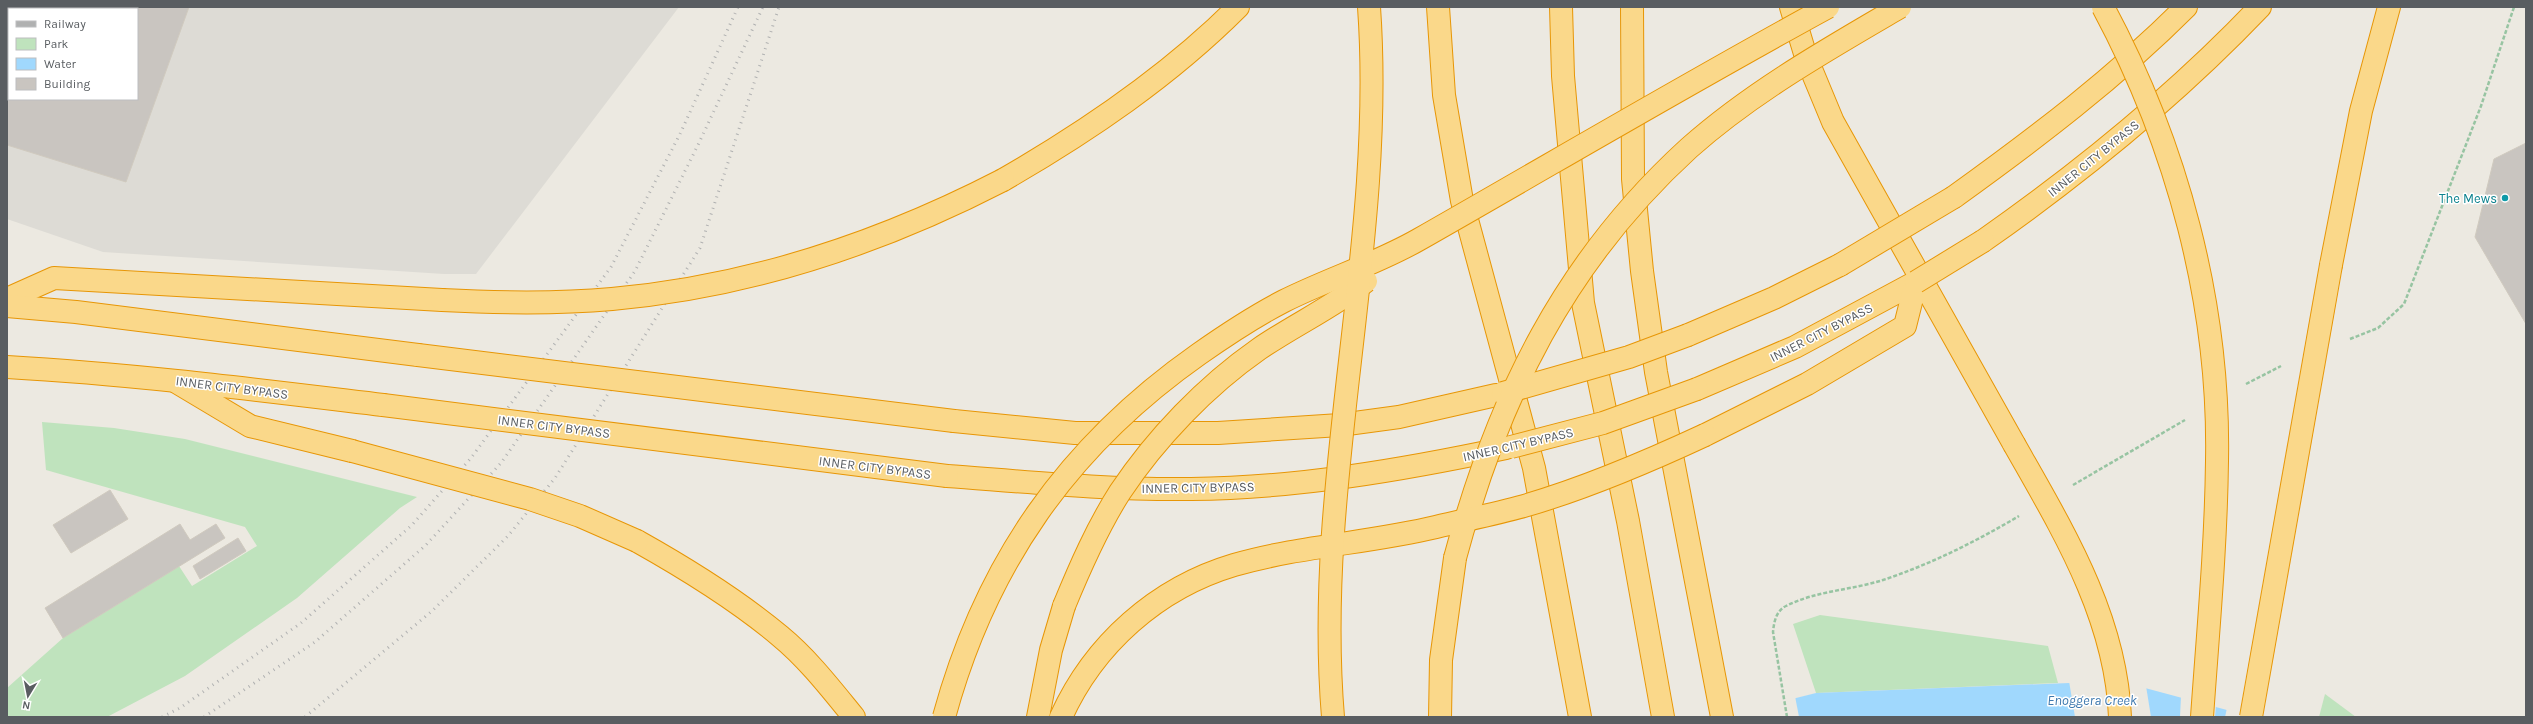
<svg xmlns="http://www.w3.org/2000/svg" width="2533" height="724" font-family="Karla,sans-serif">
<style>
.industrial{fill:#dddbd5;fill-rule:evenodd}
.green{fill:#bfe3bd}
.water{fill:#a0d8fd}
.pier{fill:#ece9e1}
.building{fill:#c9c5c0;stroke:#d0cabf;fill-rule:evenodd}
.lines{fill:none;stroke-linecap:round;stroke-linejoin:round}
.motorway-casing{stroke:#e79606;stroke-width:24}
.path{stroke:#97c4a2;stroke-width:2.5;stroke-dasharray:4 2;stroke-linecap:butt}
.motorway{stroke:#fad88a;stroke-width:22}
.rail{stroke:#b0b1b1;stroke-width:3;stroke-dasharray:1 5;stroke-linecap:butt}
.motorway-bridge-casing{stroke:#e79606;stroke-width:24;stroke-linecap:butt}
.motorway-bridge{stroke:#fad88a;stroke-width:22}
.culture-dot{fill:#0f9aa8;stroke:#fff;stroke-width:1.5}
.labels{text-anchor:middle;stroke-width:3;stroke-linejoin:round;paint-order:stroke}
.street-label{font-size:13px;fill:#595d61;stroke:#fff}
.culture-label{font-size:13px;fill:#0d838f;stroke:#fff;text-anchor:end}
.water-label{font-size:14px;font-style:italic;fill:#3f79ae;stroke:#fff}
</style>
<rect width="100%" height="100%" fill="#ece9e1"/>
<!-- industrial -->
<path class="industrial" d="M7 7H679L476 274H444L103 252 7 219ZM9 9H137V99H9Z"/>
<!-- green -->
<g class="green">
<polygon points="42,422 114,428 185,439 417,497 400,508 297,598 185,676 107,717 7,717 7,688 63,638 179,566 192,586 257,546 245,527 46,470"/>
<polygon points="1820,615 2048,646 2058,683 1816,693 1793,624"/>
<polygon points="2325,694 2356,717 2319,717"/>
</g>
<!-- water -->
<polygon class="water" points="2119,681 2253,717 1721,717 1816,693"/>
<!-- pier -->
<g class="pier">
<polygon points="2119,679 2146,686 2151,717 2075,717 2069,681"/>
<polygon points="1795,696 1799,717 1719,717 1720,715"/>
<polygon points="2181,696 2216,705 2215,717 2180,717"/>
<polygon points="2227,708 2254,715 2255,717 2225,717"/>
</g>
<!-- building -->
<g class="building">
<path d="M7 7H189L126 182 7 145ZM9 9H137V99H9Z"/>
<polygon points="2526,143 2526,324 2475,237 2494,159"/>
<polygon points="110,490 128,519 71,553 53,525"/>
<polygon points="180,524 190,540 216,524 225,538 63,638 45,608"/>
<polygon points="238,538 246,551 200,579 193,566"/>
</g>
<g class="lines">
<!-- motorway casing -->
<g class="motorway-casing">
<g id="motorway">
<polyline points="1438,7 1444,95 1462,201 1534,468 1580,717"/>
<polyline points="1561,7 1563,76 1583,303 1628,521 1663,717"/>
<polyline points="1632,7 1633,179 1642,271 1656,372 1722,717"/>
<polyline points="1791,7 1806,57 1833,122 2014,444"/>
<path d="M1003 180C1088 131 1169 76 1238 7"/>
<path d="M1954 197C2036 138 2115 78 2186 7"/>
<path d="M1983 241C2083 171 2176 95 2260 7"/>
<polyline points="2331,265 2361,111 2389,7"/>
<polyline points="7,299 54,278 442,300"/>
<polyline points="7,306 76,312 418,355"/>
<polyline points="1688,335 1774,298 1840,265"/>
<path d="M7 367C133 374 258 390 383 405"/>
<polyline points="178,383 250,426 352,451"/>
<polyline points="1697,389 1795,347 1916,282"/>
<polyline points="954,421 1075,433 1218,433 1340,425 1399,417 1496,395"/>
<polyline points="1705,435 1807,384 1905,326 1916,282"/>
<path d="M947 476C1028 482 1110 490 1191 489 1297 488 1402 470 1506 448"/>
<path d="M637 541C687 569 736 599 780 636 808 659 831 689 854 717"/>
<polyline points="1038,717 1051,650 1064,606"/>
<polyline points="1440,717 1441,660 1455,558"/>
</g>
</g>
<!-- path -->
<g class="path">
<polyline points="2350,339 2378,328 2404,304 2481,106 2514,7"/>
<polyline points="2246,384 2281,366"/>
<polyline points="2073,485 2185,420"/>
<path d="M1787 717 1773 632C1774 622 1776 611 1786 606 1815 591 1852 590 1883 580 1931 564 1975 542 2019 516"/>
</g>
<!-- motorway -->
<use href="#motorway" class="motorway"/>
<!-- rail -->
<g class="rail">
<polyline points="162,717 180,708 301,623 412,525 471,458 611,267 680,134 738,7"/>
<polyline points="204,717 315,642 426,545 501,463 635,271 697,147 763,7"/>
<polyline points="305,717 432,611 508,536 555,478 700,248 779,7"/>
</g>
<!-- motorway-bridge casing -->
<g class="motorway-bridge-casing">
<g id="motorway-bridge">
<path d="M2103 7C2177 145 2220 304 2217 461 2216 546 2208 632 2202 717"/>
<polyline points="1840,265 1954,197"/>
<polyline points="1916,282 1983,241"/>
<path d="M442 300C499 303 555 304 612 299 749 287 881 243 1003 180"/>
<polyline points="418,355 954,421"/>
<polyline points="1503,393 1629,357 1688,335"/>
<polyline points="383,405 947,476"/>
<path d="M2014 444C2062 529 2116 616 2120 717"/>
<polyline points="1511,447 1603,423 1697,389"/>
<polyline points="352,451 530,499 580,516 637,541"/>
<path d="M1455 558C1498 397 1565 261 1689 148 1752 92 1828 49 1900 7"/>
<path d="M1064 606C1080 567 1097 528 1120 492 1156 438 1206 386 1259 349 1294 325 1333 307 1366 281"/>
<path d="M944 717C986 563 1068 446 1199 354 1226 335 1255 316 1284 301 1328 279 1376 264 1418 240 1555 162 1690 82 1828 7"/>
<path d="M1061 717C1094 644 1157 588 1234 565 1300 546 1369 543 1436 527 1465 520 1495 514 1524 506 1586 488 1647 462 1705 435"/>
<path d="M1333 717C1313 479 1386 245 1369 7"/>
<polyline points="2251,717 2331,265"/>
</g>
</g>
<!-- motorway-bridge -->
<use href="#motorway-bridge" class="motorway-bridge"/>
</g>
<!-- markers -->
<circle class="culture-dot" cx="2505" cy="198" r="4"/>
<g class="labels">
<!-- street labels -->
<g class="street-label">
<text transform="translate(2093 158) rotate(-39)" y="5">INNER CITY BYPASS</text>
<text transform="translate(1821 332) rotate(-27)" y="5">INNER CITY BYPASS</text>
<text transform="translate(232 387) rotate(7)" y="5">INNER CITY BYPASS</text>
<text transform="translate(554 426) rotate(7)" y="5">INNER CITY BYPASS</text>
<text transform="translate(1518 444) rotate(-13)" y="5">INNER CITY BYPASS</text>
<text transform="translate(875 467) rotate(7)" y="5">INNER CITY BYPASS</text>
<text transform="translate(1198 487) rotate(-1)" y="5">INNER CITY BYPASS</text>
</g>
<!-- culture labels -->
<g class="culture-label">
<text x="2497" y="203">The Mews</text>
</g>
<!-- water labels -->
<g class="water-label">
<text x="2092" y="705">Enoggera Creek</text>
</g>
</g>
<!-- border -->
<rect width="2533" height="724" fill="none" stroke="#595d61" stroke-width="16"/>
<!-- legend -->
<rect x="8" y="8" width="130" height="92" fill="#ffffff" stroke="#bdbec0"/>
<rect x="16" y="21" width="20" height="6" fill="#b0b1b1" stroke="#bdbec0"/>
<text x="44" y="28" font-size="12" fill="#595d61">Railway</text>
<rect x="16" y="38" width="20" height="12" fill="#bfe3bd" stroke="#bdbec0"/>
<text x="44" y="48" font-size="12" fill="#595d61">Park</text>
<rect x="16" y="58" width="20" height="12" fill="#a0d8fd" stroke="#bdbec0"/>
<text x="44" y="68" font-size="12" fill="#595d61">Water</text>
<rect x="16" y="78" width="20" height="12" fill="#c9c5c0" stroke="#bdbec0"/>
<text x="44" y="88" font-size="12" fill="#595d61">Building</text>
<!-- north arrow -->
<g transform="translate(28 696) rotate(190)" stroke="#ffffff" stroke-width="3" paint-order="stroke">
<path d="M0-3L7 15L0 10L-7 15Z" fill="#595d61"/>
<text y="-6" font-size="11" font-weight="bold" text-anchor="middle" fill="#595d61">N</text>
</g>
</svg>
